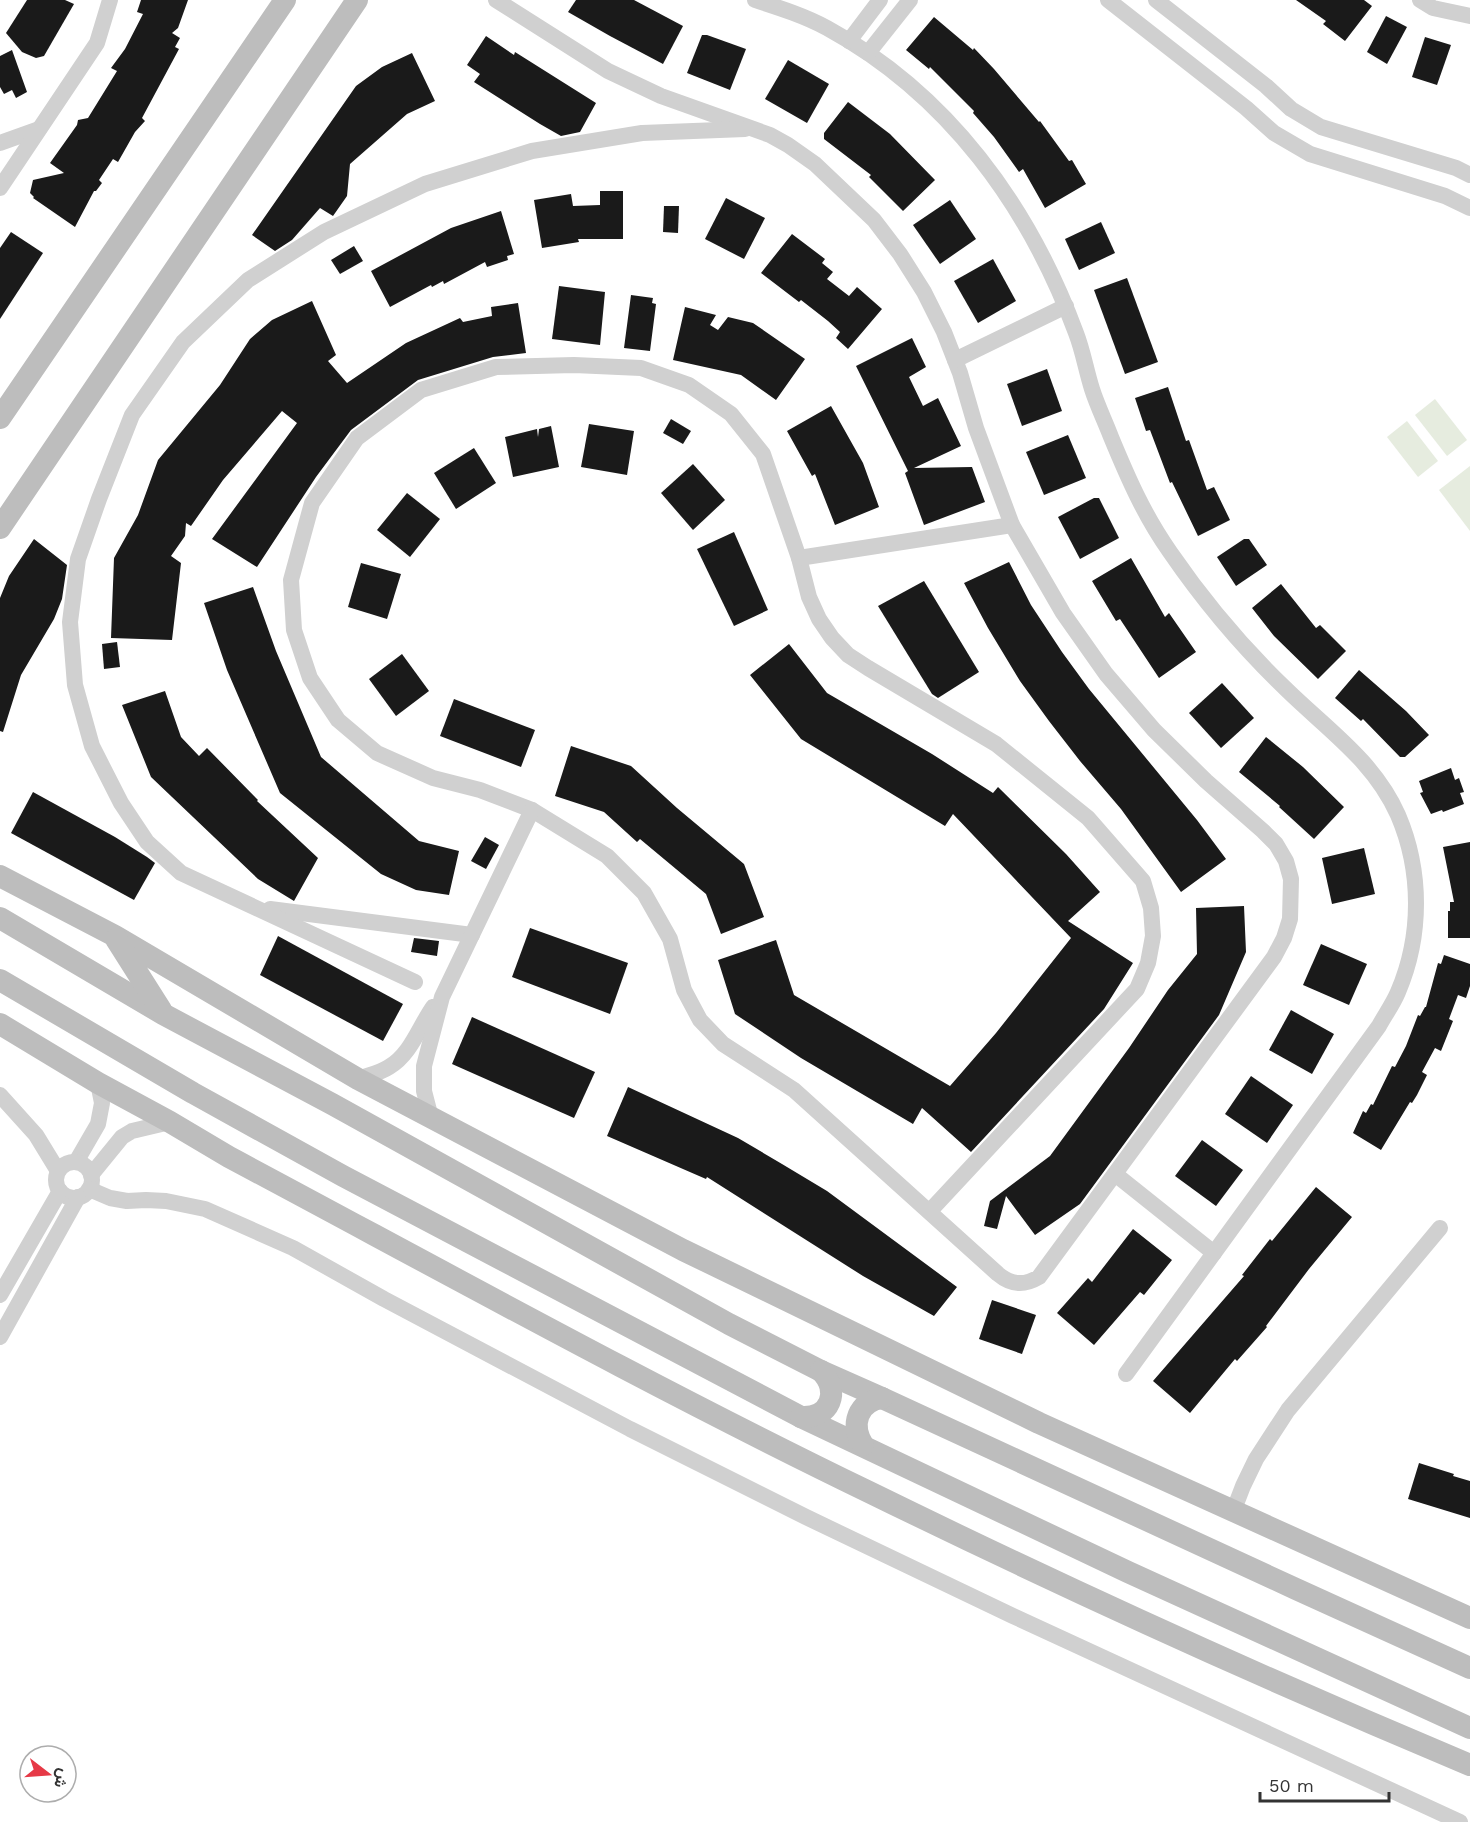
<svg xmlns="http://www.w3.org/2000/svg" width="1470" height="1822" font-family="'Work Sans',Vazirmatn,sans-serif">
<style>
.green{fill:#e6ecdf}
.building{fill:#1a1a1a}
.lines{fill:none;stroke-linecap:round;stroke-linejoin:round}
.street{stroke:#d0d0d0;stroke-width:16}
.secondary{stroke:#bdbdbd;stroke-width:22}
</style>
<rect width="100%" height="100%" fill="#fff"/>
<!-- green -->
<g class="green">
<polygon points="1435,399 1467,440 1447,456 1415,415"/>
<polygon points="1407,421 1438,461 1418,477 1387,437"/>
<polygon points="1470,466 1470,531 1439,490"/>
</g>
<!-- building -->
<g class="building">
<polygon points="27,0 65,0 74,4 44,56 36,58 22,52 6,33"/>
<polygon points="141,0 188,0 178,28 172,33 180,38 175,47 179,49 142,118 145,121 135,132 118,162 113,159 99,180 102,183 96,191 94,191 75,227 33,198 34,197 30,193 33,180 64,173 50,163 77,125 78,120 88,118 117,71 111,68 125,49 143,14 137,12"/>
<polygon points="576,0 634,0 683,26 663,64 610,36 568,12"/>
<polygon points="1296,0 1364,0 1372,6 1345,41 1323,24 1326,21"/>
<polygon points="1386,16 1407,27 1387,64 1367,52"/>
<polygon points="934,17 973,50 974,48 994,69 1039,122 1040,121 1069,161 1072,160 1086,184 1045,208 1023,169 1019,172 994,137 973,113 974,111 930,67 929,69 906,50"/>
<polygon points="702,35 707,35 746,49 730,90 687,73"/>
<polygon points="486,36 514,55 515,52 596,103 580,132 561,136 540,124 474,82 480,74 467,65"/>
<polygon points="1425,37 1451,45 1437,85 1412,77"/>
<polygon points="12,50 27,92 16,98 12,90 4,94 0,87 0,56"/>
<polygon points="412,53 435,101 407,114 350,164 347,196 333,216 320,208 292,240 275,251 252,235 356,86 382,67"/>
<polygon points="788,60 829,84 807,123 765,99"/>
<polygon points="848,102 890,134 935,180 903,211 869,177 871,175 824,139 824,133"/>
<polygon points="600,191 623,191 623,239 578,239 579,242 542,248 534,200 571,194 573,206 600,205"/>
<polygon points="726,198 765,218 744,259 705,239"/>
<polygon points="950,200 976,239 940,264 913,225"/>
<polygon points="664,206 679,206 678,233 663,232"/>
<polygon points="501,211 514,254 507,256 508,260 487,267 485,262 444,284 443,281 432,287 431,285 390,307 371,271 451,228"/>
<polygon points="1101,222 1115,253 1079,270 1065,239"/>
<polygon points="11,232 43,253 0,319 0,248"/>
<polygon points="792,234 825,259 822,263 833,272 827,279 849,296 857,287 882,309 848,349 836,338 840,332 828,321 801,300 799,302 761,273"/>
<polygon points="354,246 363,261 340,274 331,260"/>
<polygon points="993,259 1016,301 978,323 954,281"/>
<polygon points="1127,278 1158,362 1125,374 1094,290"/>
<polygon points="559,286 605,292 600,345 552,339"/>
<polygon points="631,295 653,298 652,303 656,304 650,351 624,348"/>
<polygon points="312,301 336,355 328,361 347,383 406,343 460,318 463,322 492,316 491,307 518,303 526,353 493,357 418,380 351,430 316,477 257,567 212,539 297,423 282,411 223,480 191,526 186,523 185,536 171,556 181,563 172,640 111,638 114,558 138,515 158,460 220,385 250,339 272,320"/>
<polygon points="685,307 716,315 710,325 718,330 728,317 753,323 805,359 776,400 741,375 673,360"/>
<polygon points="912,338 926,367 909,377 923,406 938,398 961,446 914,468 972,467 985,502 924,525 905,473 908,471 856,366"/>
<polygon points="1047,369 1062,411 1022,426 1007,384"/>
<polygon points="1168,387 1186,441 1189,440 1207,490 1214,487 1230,520 1198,536 1172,482 1170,483 1150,430 1146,431 1135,398"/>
<polygon points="831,406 863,463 879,507 835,525 815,474 812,476 787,431"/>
<polygon points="671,419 691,431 683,444 663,433"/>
<polygon points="589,424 634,431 627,475 581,467"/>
<polygon points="551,426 559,467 513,477 505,437 537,429 538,437 539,429"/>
<polygon points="1068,435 1086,478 1044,495 1026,452"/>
<polygon points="474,448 496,483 456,509 434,473"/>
<polygon points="693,464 725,500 693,530 661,493"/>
<polygon points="407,493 440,519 410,557 377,530"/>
<polygon points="1094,498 1099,498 1119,538 1080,559 1058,517"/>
<polygon points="734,532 768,610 734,626 697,549"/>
<polygon points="34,539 67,565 62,599 54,619 21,675 3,732 0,731 0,598 9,576"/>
<polygon points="1244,539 1249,539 1267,565 1236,586 1217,557"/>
<polygon points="1131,558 1165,617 1169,613 1196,652 1159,678 1120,619 1116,621 1092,581"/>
<polygon points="1009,562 1031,605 1062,652 1089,689 1197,820 1226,859 1181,892 1121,809 1080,761 1049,721 1020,681 988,628 964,583"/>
<polygon points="361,563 401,574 387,619 348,607"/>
<polygon points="924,581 979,672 938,698 932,694 878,606"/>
<polygon points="1281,584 1316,628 1320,625 1346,651 1318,679 1274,636 1252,608"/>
<polygon points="253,587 276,651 321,757 419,841 459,851 449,895 416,890 381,874 280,793 227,670 204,603"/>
<polygon points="117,642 120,667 104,669 102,644"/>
<polygon points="789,644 827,693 932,754 993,793 998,787 1066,854 1100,892 1068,921 1133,963 1104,1009 971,1152 922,1108 913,1124 801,1058 735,1014 718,960 776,940 794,995 950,1086 996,1033 1071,938 953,814 945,826 801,739 750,675"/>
<polygon points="402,654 429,691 396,716 369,679"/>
<polygon points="1359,670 1406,711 1429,735 1405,757 1400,757 1363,719 1361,721 1335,698"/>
<polygon points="1222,683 1254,718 1221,748 1189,713"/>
<polygon points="165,691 181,737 199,756 207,748 258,800 257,801 318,858 294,901 258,879 151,777 122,705"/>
<polygon points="454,699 535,730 521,767 440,736"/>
<polygon points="1266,737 1303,767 1344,807 1314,839 1279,807 1280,806 1239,772"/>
<polygon points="571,746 631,766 677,808 744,864 764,917 721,934 706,894 640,839 637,842 604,812 555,796"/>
<polygon points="1451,768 1455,780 1459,778 1464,792 1460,793 1464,804 1443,812 1442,810 1431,814 1420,793 1423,792 1419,781"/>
<polygon points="33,792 115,837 147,857 155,863 134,900 11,833"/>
<polygon points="485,837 499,845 486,869 471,861"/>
<polygon points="1470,842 1470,938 1448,938 1448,911 1450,911 1450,902 1454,902 1443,847"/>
<polygon points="1364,848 1375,894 1332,904 1322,858"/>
<polygon points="1244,906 1246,952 1219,1015 1080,1204 1035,1235 1006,1196 997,1229 984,1226 990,1201 1050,1156 1129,1048 1168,990 1197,954 1196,908"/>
<polygon points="530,928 628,963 610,1014 512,977"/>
<polygon points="278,936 403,1004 383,1041 260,975"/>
<polygon points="414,938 439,941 437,956 411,952"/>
<polygon points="1321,944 1367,964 1349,1005 1303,985"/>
<polygon points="1444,955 1470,964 1470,986 1466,998 1458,995 1449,1019 1453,1021 1441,1051 1435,1048 1422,1072 1427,1075 1417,1095 1412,1103 1410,1102 1381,1150 1353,1133 1363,1111 1366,1113 1371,1104 1373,1105 1392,1066 1395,1067 1406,1046 1418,1015 1420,1016 1425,1007 1426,1007 1438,963 1441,964"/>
<polygon points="1291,1010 1334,1034 1312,1074 1269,1050"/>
<polygon points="472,1017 595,1072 574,1118 452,1064"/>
<polygon points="1251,1076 1293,1105 1267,1143 1225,1114"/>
<polygon points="628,1087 738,1138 782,1164 827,1191 957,1287 934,1316 863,1276 707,1177 706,1179 607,1136"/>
<polygon points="1202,1140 1243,1170 1216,1206 1175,1176"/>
<polygon points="1316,1187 1352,1217 1309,1269 1266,1326 1267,1327 1237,1361 1235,1359 1190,1413 1153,1381 1244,1276 1242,1275 1270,1239 1272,1241"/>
<polygon points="1133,1229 1172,1260 1144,1295 1140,1292 1094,1345 1057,1313 1088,1278 1092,1282"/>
<polygon points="992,1300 1036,1315 1022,1354 979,1339"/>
<polygon points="1419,1463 1454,1474 1453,1476 1470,1481 1470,1518 1408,1499"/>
</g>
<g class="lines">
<!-- street -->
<g class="street">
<path d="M496 0 608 71 661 96 770 135 788 145 815 164 874 220 900 254 924 292 944 332 960 373 976 428 1012 525 1063 613 1106 674 1154 730 1206 781 1263 831 1276 844 1286 861 1291 879 1290 919 1284 938 1274 957 1039 1277C1024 1286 1011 1285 998 1274L794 1090 723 1044 700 1020 684 990 670 939 644 893 607 856 532 810 480 790 433 778 377 753 338 720 310 678 294 630 291 580 312 503 357 438 421 390 496 367 574 365 641 368 689 385 731 414 763 454 799 558 809 597 819 619 832 638 848 655 868 668 996 744 1088 818 1143 881 1151 908 1153 936 1148 963 1137 989 929 1212"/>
<path d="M755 0C780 8 805 16 827 28 948 94 1029 206 1076 333 1083 351 1086 370 1092 389 1097 405 1105 421 1111 437 1128 478 1144 515 1170 552 1205 603 1243 648 1287 690 1328 730 1374 761 1398 815 1422 871 1422 936 1398 992 1393 1004 1385 1015 1379 1026L1126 1374"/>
<polyline points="1108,0 1246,108 1274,133 1310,154 1445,196 1470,208"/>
<polyline points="1156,0 1266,86 1291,109 1321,127 1456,168 1470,175"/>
<polyline points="1420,0 1433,8 1470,16"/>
<polyline points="849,41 880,0"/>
<polyline points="868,53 910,0"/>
<polyline points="0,143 39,129"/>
<polyline points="0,188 97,43 110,0"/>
<polyline points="955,360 1066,306"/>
<polyline points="799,558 1012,525"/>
<polyline points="270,909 472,935"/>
<polyline points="415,982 181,873 147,842 121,803 92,746 75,685 70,622 78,559 99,499 132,415 183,342 248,280 324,232 425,184 532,151 642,133 745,129"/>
<path d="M358 1079C369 1075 380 1073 389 1067 411 1054 419 1027 433 1007"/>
<polyline points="0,1095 36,1135 58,1171"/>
<polyline points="431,1118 424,1091 424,1066 442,997 532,810"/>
<polyline points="76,1162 98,1124 102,1103 98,1083"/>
<circle cx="74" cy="1180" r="18"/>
<polyline points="1115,1174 1214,1253"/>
<polyline points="91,1175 122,1137 132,1131 170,1122"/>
<polyline points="89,1189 110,1198 127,1201 146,1200 166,1201 205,1209 293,1248 384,1299 630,1429 806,1517 1013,1616 1460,1822"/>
<polyline points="0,1295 60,1191"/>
<polyline points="0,1337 78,1197"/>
<polyline points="1233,1512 1243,1486 1256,1459 1288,1410 1440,1228"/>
</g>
<!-- secondary -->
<g class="secondary">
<polyline points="0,418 285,0"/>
<polyline points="0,528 357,0"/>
<polyline points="0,876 115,936 358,1079 683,1250 1039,1423 1470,1618"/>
<polyline points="0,918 163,1014 332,1104 729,1324 821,1371 882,1398 1296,1589 1470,1668"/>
<polyline points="116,939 161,1010"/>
<polyline points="0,980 193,1093 343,1176 801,1417 1128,1572 1470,1728"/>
<path d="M0 1024 98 1083 170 1122 229 1157C441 1270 652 1387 869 1492 1067 1589 1267 1680 1470 1765"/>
<path d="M801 1417C830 1419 841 1391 821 1371"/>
<path d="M863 1445C850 1424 858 1402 882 1398"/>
</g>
</g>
<!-- north arrow -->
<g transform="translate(48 1774) rotate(107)"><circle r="28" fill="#ffffff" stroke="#adadad" stroke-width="1.5"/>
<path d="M0-4.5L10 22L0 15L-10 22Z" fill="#e63946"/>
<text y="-9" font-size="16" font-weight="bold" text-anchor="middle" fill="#333333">ش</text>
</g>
<!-- scale -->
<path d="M1260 1792v9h129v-9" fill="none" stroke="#333333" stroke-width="3"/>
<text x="1269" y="1792" font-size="18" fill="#333333" stroke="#ffffff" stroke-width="4.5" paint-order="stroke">50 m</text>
</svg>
